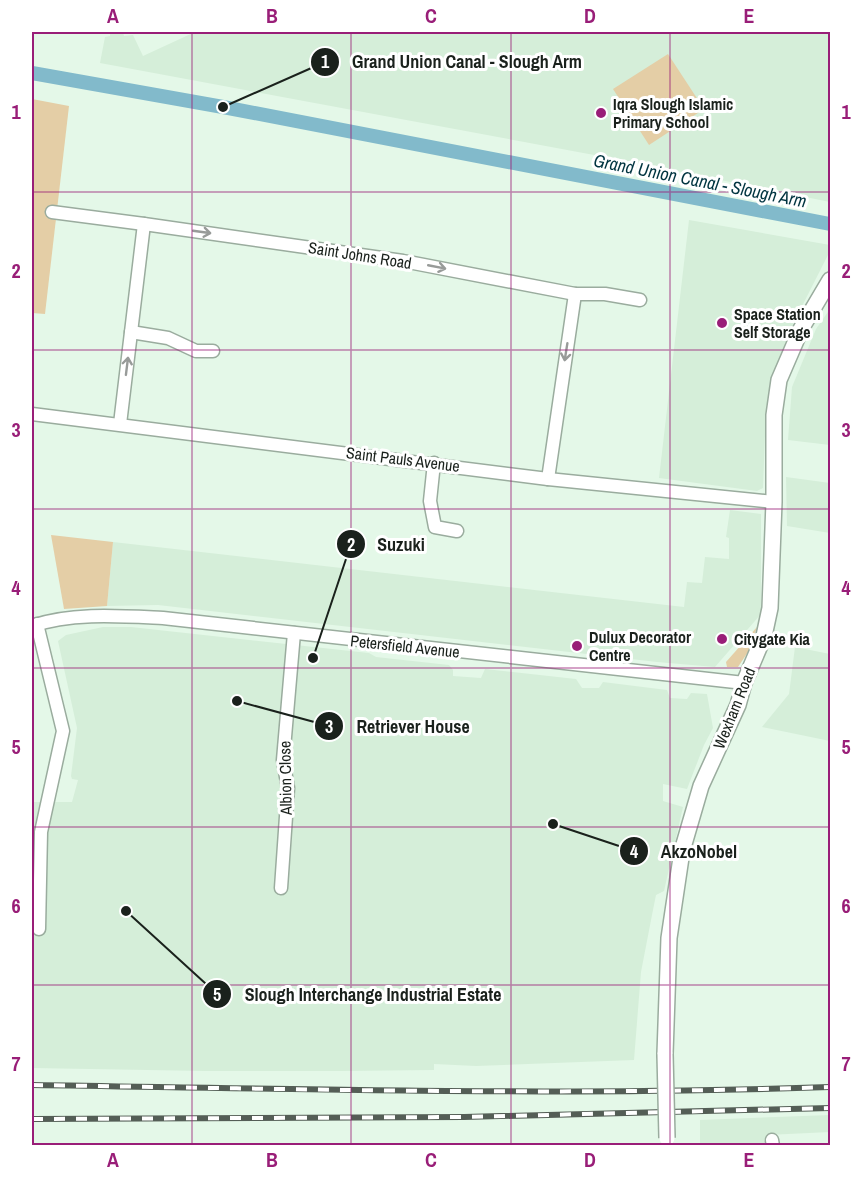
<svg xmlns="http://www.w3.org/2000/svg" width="862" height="1177" font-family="'Archivo Narrow',sans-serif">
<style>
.built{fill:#d5eed9}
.green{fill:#e4cea6}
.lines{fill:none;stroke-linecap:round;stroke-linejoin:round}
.canal{stroke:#82bacb;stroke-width:14}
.minor-casing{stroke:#9aac9e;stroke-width:15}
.tertiary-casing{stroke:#9aac9e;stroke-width:18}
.minor{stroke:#fff;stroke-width:12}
.tertiary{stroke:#fff;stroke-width:15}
.rail-casing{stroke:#545e56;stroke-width:6}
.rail{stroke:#fff;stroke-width:4;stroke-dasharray:11;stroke-linecap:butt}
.tertiary-bridge-casing{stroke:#9aac9e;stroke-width:18;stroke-linecap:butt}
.tertiary-bridge{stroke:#fff;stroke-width:15}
.oneway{stroke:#989b99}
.grid{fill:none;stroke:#991e78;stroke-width:1.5;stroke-opacity:0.55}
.poi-dot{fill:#991e78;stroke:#fff;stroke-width:2}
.labels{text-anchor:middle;stroke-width:6;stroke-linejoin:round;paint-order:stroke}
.poi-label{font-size:16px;font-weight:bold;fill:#1a211c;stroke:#fff;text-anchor:start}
.street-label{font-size:16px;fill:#1a211c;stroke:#fff}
.water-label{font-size:18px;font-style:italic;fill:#003440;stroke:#fff}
.leader{fill:none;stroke:#1a211c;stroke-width:2}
.callout-dot{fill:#1a211c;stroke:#fff;stroke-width:2}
.mark-label{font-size:18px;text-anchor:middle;font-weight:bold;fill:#fff}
.callout-label{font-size:18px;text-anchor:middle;font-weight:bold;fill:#1a211c;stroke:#fff;stroke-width:6;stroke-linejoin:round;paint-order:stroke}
.neatline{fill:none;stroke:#991e78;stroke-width:2}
.grid-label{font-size:20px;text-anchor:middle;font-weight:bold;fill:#991e78}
</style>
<rect width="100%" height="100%" fill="#e4f8e8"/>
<!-- built -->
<g class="built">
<polygon points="110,32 123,32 124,36 133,35 143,56 195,32 830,32 830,202 621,160 100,63 105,37 110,36"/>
<polygon points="689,220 830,245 830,251 793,324 771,379 766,409 763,488 757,491 659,478"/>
<polygon points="830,309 830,445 788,440 792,387 816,329"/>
<polygon points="786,477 830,483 830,533 787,526"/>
<polygon points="730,510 761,514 761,614 715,667 657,662 158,605 107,606 113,542 684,607 687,582 702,583 705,557 729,559 729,538 726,537"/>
<polygon points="103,627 131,627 369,653 376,657 449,665 453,670 453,676 481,678 485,669 576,679 582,688 599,688 603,682 667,690 670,698 687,699 691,693 707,694 713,728 704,745 687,789 663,784 663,801 683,807 664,891 656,895 652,915 641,972 634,1060 476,1066 434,1064 434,1070 341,1071 205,1071 32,1068 32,802 72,802 78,780 72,779 71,776 77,728 58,641 66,635"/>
<polygon points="795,647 830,654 830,741 762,727 789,694"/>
<polygon points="830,1115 830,1132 767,1135 768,1145 700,1145 700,1120"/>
</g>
<!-- green -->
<g class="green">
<polygon points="668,54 704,109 649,145 613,89"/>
<polygon points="32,99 69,106 45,314 32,313"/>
<polygon points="51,535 113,542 107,606 64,609"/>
<polygon points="757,627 750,649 738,667 727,667 726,662"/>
</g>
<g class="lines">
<!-- canal -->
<polyline class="canal" points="32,73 223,107 830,224"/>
<!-- minor casing -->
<g class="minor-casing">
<g id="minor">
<polyline points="52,212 144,224 403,261 575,294 605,294 640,300"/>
<polyline points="131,332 168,338 196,351 213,351"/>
<polyline points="32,414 548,479 774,502"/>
<polyline points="120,424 144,224"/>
<polyline points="434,463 430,501 435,527 457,531"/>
<polyline points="548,479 575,294"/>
<polyline points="37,624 63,731 41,832 39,929"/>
<path d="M32 626C71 612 122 616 163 618L744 683"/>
<polyline points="281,888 288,788 283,760 294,633"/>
<polyline points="772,1140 773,1146"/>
</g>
</g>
<!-- tertiary casing -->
<g class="tertiary-casing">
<polyline id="tertiary" points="665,1054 669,938 682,851 701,786 738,705 744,683 764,636 770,608 774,502 774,415 779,380 801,329 830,280"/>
</g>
<!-- minor -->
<use href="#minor" class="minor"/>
<!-- tertiary -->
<use href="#tertiary" class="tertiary"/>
<!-- rail casing -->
<g class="rail-casing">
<g id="rail">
<path d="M32 1085C298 1089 564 1096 830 1087"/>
<polyline points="32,1119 464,1117 830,1108"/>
</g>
</g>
<!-- rail -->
<use href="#rail" class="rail"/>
<!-- tertiary-bridge casing -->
<g class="tertiary-bridge-casing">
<polyline id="tertiary-bridge" points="665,1054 667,1138"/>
</g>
<!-- tertiary-bridge -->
<use href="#tertiary-bridge" class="tertiary-bridge"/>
</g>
<!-- one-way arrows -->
<defs><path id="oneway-shaft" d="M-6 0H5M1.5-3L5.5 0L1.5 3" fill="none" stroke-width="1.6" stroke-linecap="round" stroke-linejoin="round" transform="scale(1.5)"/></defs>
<g class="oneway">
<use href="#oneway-shaft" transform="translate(202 232) rotate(8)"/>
<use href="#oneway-shaft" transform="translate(437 267) rotate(11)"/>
<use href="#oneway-shaft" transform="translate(566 352) rotate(99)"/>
<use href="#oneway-shaft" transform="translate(127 366) rotate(-83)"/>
</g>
<!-- grid -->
<path class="grid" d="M192 32V1146M351 32V1146M511 32V1146M670 32V1146M32 192H830M32 350H830M32 509H830M32 668H830M32 827H830M32 985H830"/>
<!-- markers -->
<g class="poi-dot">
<circle cx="601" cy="113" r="6"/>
<circle cx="722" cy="323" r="6"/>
<circle cx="722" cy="639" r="6"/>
<circle cx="577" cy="646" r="6"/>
</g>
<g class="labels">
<!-- poi labels -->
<g class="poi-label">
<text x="613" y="110">Iqra Slough Islamic<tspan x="613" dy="18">Primary School</tspan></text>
<text x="734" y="320">Space Station<tspan x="734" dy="18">Self Storage</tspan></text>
<text x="589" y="643">Dulux Decorator<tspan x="589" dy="18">Centre</tspan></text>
<text x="734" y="645">Citygate Kia</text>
</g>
<!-- street labels -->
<g class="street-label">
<text transform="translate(360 255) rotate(9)" y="6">Saint Johns Road</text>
<text transform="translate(403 459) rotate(7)" y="6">Saint Pauls Avenue</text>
<text transform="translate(405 646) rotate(6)" y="6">Petersfield Avenue</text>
<text transform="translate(734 708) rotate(-68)" y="6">Wexham Road</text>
<text transform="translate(285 778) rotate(-91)" y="6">Albion Close</text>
</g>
<!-- water labels -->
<g class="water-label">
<text transform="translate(700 181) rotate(11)" y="6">Grand Union Canal - Slough Arm</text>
</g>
</g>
<!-- callouts -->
<path class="leader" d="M223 107L325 62M313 658L351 544M237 701L329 726M553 824L634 851M126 911L217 994"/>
<g class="callout-dot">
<circle cx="223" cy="107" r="6"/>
<circle cx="313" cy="658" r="6"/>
<circle cx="237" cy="701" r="6"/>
<circle cx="553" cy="824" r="6"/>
<circle cx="126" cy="911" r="6"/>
<circle cx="325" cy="62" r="15"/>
<circle cx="351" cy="544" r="15"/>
<circle cx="329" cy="726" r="15"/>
<circle cx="634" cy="851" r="15"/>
<circle cx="217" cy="994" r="15"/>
</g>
<g class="mark-label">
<text x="325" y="68">1</text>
<text x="351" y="551">2</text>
<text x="329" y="733">3</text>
<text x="634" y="858">4</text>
<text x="217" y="1001">5</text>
</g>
<g class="callout-label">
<text x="467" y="68">Grand Union Canal - Slough Arm</text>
<text x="401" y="551">Suzuki</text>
<text x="413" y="733">Retriever House</text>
<text x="699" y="858">AkzoNobel</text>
<text x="373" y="1001">Slough Interchange Industrial Estate</text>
</g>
<!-- border -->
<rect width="862" height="1177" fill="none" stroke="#ffffff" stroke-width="66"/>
<rect x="33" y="33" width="796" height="1111" class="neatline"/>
<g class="grid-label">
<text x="113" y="23">A</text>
<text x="272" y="23">B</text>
<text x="431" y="23">C</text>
<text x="590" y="23">D</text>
<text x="749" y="23">E</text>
<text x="16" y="119">1</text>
<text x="846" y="119">1</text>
<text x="16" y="278">2</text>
<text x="846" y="278">2</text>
<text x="16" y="437">3</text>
<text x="846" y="437">3</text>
<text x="16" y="595">4</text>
<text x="846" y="595">4</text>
<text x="16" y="754">5</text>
<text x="846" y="754">5</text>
<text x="16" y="913">6</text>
<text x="846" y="913">6</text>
<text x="16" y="1071">7</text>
<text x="846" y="1071">7</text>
<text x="113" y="1167">A</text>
<text x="272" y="1167">B</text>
<text x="431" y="1167">C</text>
<text x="590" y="1167">D</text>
<text x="749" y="1167">E</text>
</g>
</svg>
